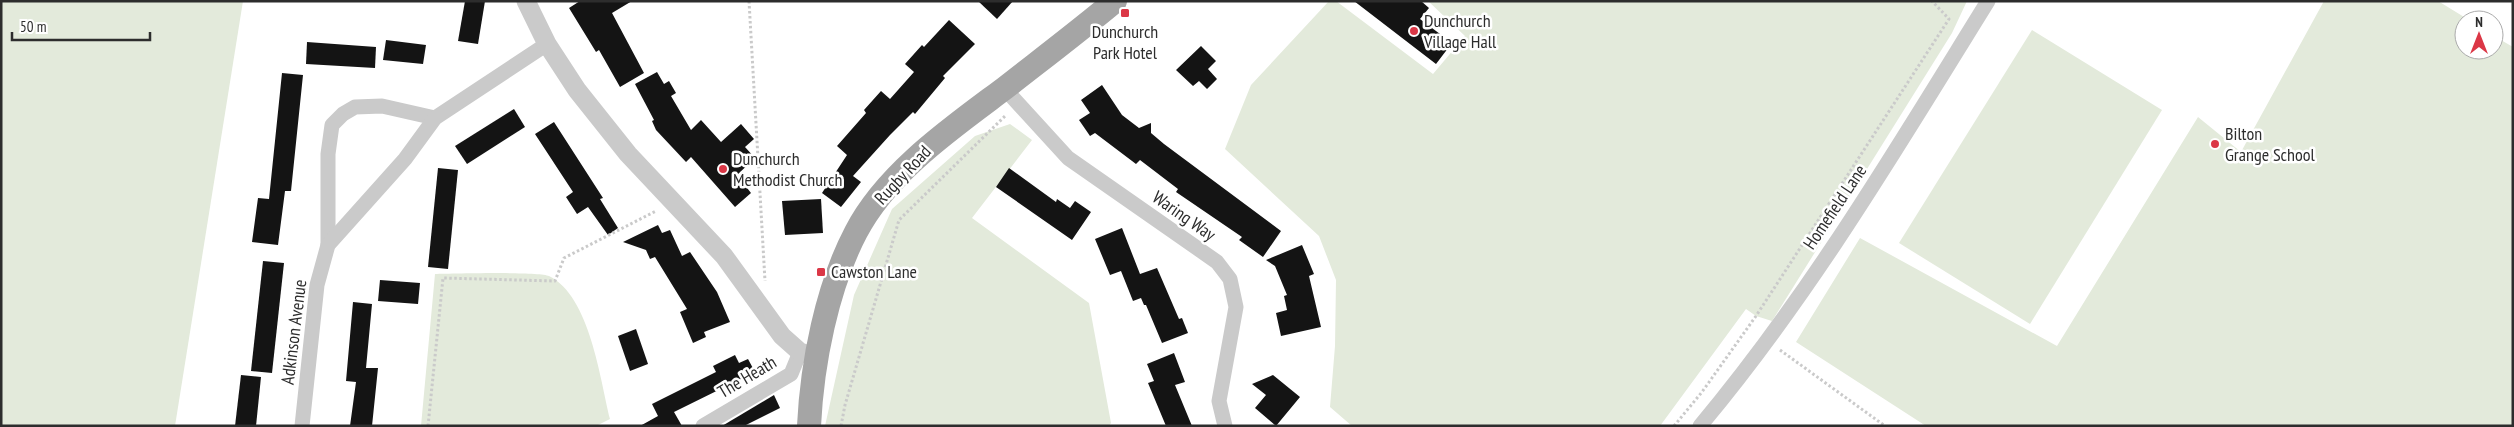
<svg xmlns="http://www.w3.org/2000/svg" width="2514" height="427" font-family="'PT Sans Narrow',sans-serif">
<style>
.green{fill:#e3eadb}
.building{fill:#141414}
.lines{fill:none;stroke-linecap:round;stroke-linejoin:round}
.path{stroke:#cacaca;stroke-width:3;stroke-dasharray:2.5 2.5;stroke-linecap:butt}
.minor{stroke:#cacaca;stroke-width:15}
.tertiary{stroke:#cacaca;stroke-width:19}
.primary{stroke:#a5a5a5;stroke-width:24}
.poi-dot{fill:#db3746;stroke:#fff;stroke-width:2}
.labels{text-anchor:middle;stroke-width:5;stroke-linejoin:round;paint-order:stroke}
.poi-label{font-size:18px;fill:#2d2d2d;stroke:#fff;text-anchor:start}
.street-label{font-size:18px;fill:#2d2d2d;stroke:#fff}
</style>
<rect width="100%" height="100%" fill="#fff"/>
<!-- green -->
<g class="green">
<polygon points="1,1 243,1 175,426 1,426"/>
<polygon points="1329,1 1336,1 1433,74 1465,36 1428,1 1967,1 1952,33 1772,321 1756,316 1746,309 1660,426 1352,426 1330,407 1335,346 1336,280 1319,236 1225,149 1251,85"/>
<polygon points="2324,1 2438,1 2469,20 2464,20 2464,50 2494,50 2494,36 2513,47 2513,426 1926,426 1796,342 1860,238 2057,346 2198,117 2241,152"/>
<polygon points="2032,30 2162,110 2030,324 1899,243"/>
<polygon points="1010,124 1032,140 972,218 1089,303 1111,423 1109,426 825,426 854,295 892,209 975,136"/>
<path d="M435 274C452 274 539 271 549 276 590 296 600 379 610 419L596 426H421Z"/>
</g>
<!-- building -->
<g class="building">
<polygon points="465,1 485,1 478,44 458,41"/>
<polygon points="580,1 632,1 612,13 644,73 620,87 599,50 596,52 569,8"/>
<polygon points="978,1 1013,1 997,19"/>
<polygon points="1354,1 1421,1 1429,8 1420,19 1452,43 1436,64"/>
<polygon points="949,20 975,44 943,76 945,78 915,114 913,112 890,135 853,176 861,182 841,207 822,193 847,155 837,146 866,113 864,110 881,91 890,99 914,72 905,64 922,45 924,47"/>
<polygon points="386,40 426,45 423,64 383,60"/>
<polygon points="307,42 376,47 375,68 306,64"/>
<polygon points="1201,46 1216,61 1208,69 1217,79 1207,89 1199,81 1193,86 1176,70"/>
<polygon points="657,72 664,84 669,81 676,93 671,96 691,130 701,120 721,142 741,124 754,139 745,147 755,158 737,175 751,193 735,207 691,157 686,162 656,130 652,121 654,120 635,84"/>
<polygon points="282,73 303,75 291,191 285,191 278,245 252,242 258,198 269,199"/>
<polygon points="1102,85 1122,115 1139,128 1151,123 1151,133 1164,144 1281,231 1263,257 1239,240 1242,237 1176,192 1178,189 1140,160 1136,164 1095,133 1090,136 1079,120 1090,113 1081,100"/>
<polygon points="514,109 525,127 467,164 455,146"/>
<polygon points="554,122 603,198 600,199 618,228 608,235 588,207 577,214 566,197 573,192 535,134"/>
<polygon points="438,168 458,170 448,269 428,267"/>
<polygon points="1009,168 1056,202 1057,199 1070,208 1075,201 1091,212 1072,240 996,187"/>
<polygon points="821,199 823,233 785,235 782,201"/>
<polygon points="658,225 662,233 670,230 682,256 690,252 717,292 730,322 704,332 706,337 693,343 680,312 687,309 655,257 650,259 646,250 623,242"/>
<polygon points="1122,228 1140,274 1157,268 1179,319 1182,318 1188,333 1162,343 1146,305 1144,305 1141,298 1133,301 1121,271 1110,275 1095,239"/>
<polygon points="1302,245 1314,274 1309,276 1321,327 1281,336 1276,313 1287,310 1284,296 1287,295 1275,266 1266,260"/>
<polygon points="263,261 284,263 272,373 251,371"/>
<polygon points="380,280 420,283 418,304 378,301"/>
<polygon points="353,302 372,304 366,368 378,368 372,426 350,426 356,382 346,381"/>
<polygon points="636,329 648,364 630,371 618,336"/>
<polygon points="1174,353 1185,382 1175,385 1192,426 1166,426 1148,383 1154,381 1147,364"/>
<polygon points="735,355 739,363 748,359 755,372 674,412 682,426 640,426 658,416 652,404 716,372 713,366"/>
<polygon points="241,375 261,377 256,426 235,426"/>
<polygon points="1273,375 1300,397 1276,426 1255,408 1266,395 1252,384"/>
<polygon points="774,395 780,408 744,426 722,426"/>
</g>
<g class="lines">
<!-- path -->
<g class="path">
<polyline points="749,1 765,281"/>
<polyline points="1780,350 1885,426"/>
<polyline points="428,426 443,278 555,281 564,258 656,211"/>
<polyline points="841,426 845,405 899,220 1005,116"/>
<polyline points="1674,426 1702,392 1756,316 1949,19 1932,1"/>
</g>
<!-- minor -->
<g class="minor">
<polyline points="1004,88 1068,158 1217,262 1230,279 1236,307 1219,401 1225,426"/>
<polyline points="328,245 328,154 332,125 343,114 355,107 382,106 435,118"/>
<polyline points="302,426 317,285 328,245 405,159 435,118 547,44"/>
<polyline points="703,426 791,374 800,352"/>
<path d="M1700 426C1810 295 1898 146 1988 1"/>
</g>
<!-- tertiary -->
<polyline class="tertiary" points="526,1 547,44 577,90 628,154 724,256 782,336 800,352 817,357"/>
<!-- primary -->
<path class="primary" d="M809 426C812 363 827 287 856 232 887 172 953 127 1005 88 1042 59 1079 31 1115 1"/>
</g>
<!-- markers -->
<g class="poi-dot">
<rect x="1120" y="8" width="10" height="10" rx="2.5"/>
<circle cx="1414" cy="31" r="5"/>
<circle cx="2215" cy="144" r="5"/>
<circle cx="723" cy="169" r="5"/>
<rect x="816" y="267" width="10" height="10" rx="2.5"/>
</g>
<g class="labels">
<!-- poi labels -->
<g class="poi-label">
<text x="1424" y="27">Dunchurch<tspan x="1424" dy="21">Village Hall</tspan></text>
<text x="1125" y="38" text-anchor="middle">Dunchurch<tspan x="1125" dy="21">Park Hotel</tspan></text>
<text x="2225" y="140">Bilton<tspan x="2225" dy="21">Grange School</tspan></text>
<text x="733" y="165">Dunchurch<tspan x="733" dy="21">Methodist Church</tspan></text>
<text x="831" y="278">Cawston Lane</text>
</g>
<!-- street labels -->
<g class="street-label">
<text transform="translate(903 175) rotate(-47)" y="6">Rugby Road</text>
<text transform="translate(1835 207) rotate(-56)" y="6">Homefield Lane</text>
<text transform="translate(1184 216) rotate(35)" y="6">Waring Way</text>
<text transform="translate(294 332) rotate(-83)" y="6">Adkinson Avenue</text>
<text transform="translate(747 377) rotate(-31)" y="6">The Heath</text>
</g>
</g>
<!-- border -->
<rect width="2514" height="427" fill="none" stroke="#2d2d2d" stroke-width="5"/>
<!-- north arrow -->
<g transform="translate(2479 35)"><circle r="24" fill="#ffffff" stroke="#ababab"/>
<path d="M0-4L9 19L0 12L-9 19Z" fill="#db3746"/>
<text y="-8" font-size="14" font-weight="bold" text-anchor="middle" fill="#2d2d2d">N</text>
</g>
<!-- scale -->
<path d="M12 32v8h138v-8" fill="none" stroke="#2d2d2d" stroke-width="2.5"/>
<text x="20" y="32" font-size="15" fill="#2d2d2d" stroke="#ffffff" stroke-width="4" paint-order="stroke">50 m</text>
</svg>
